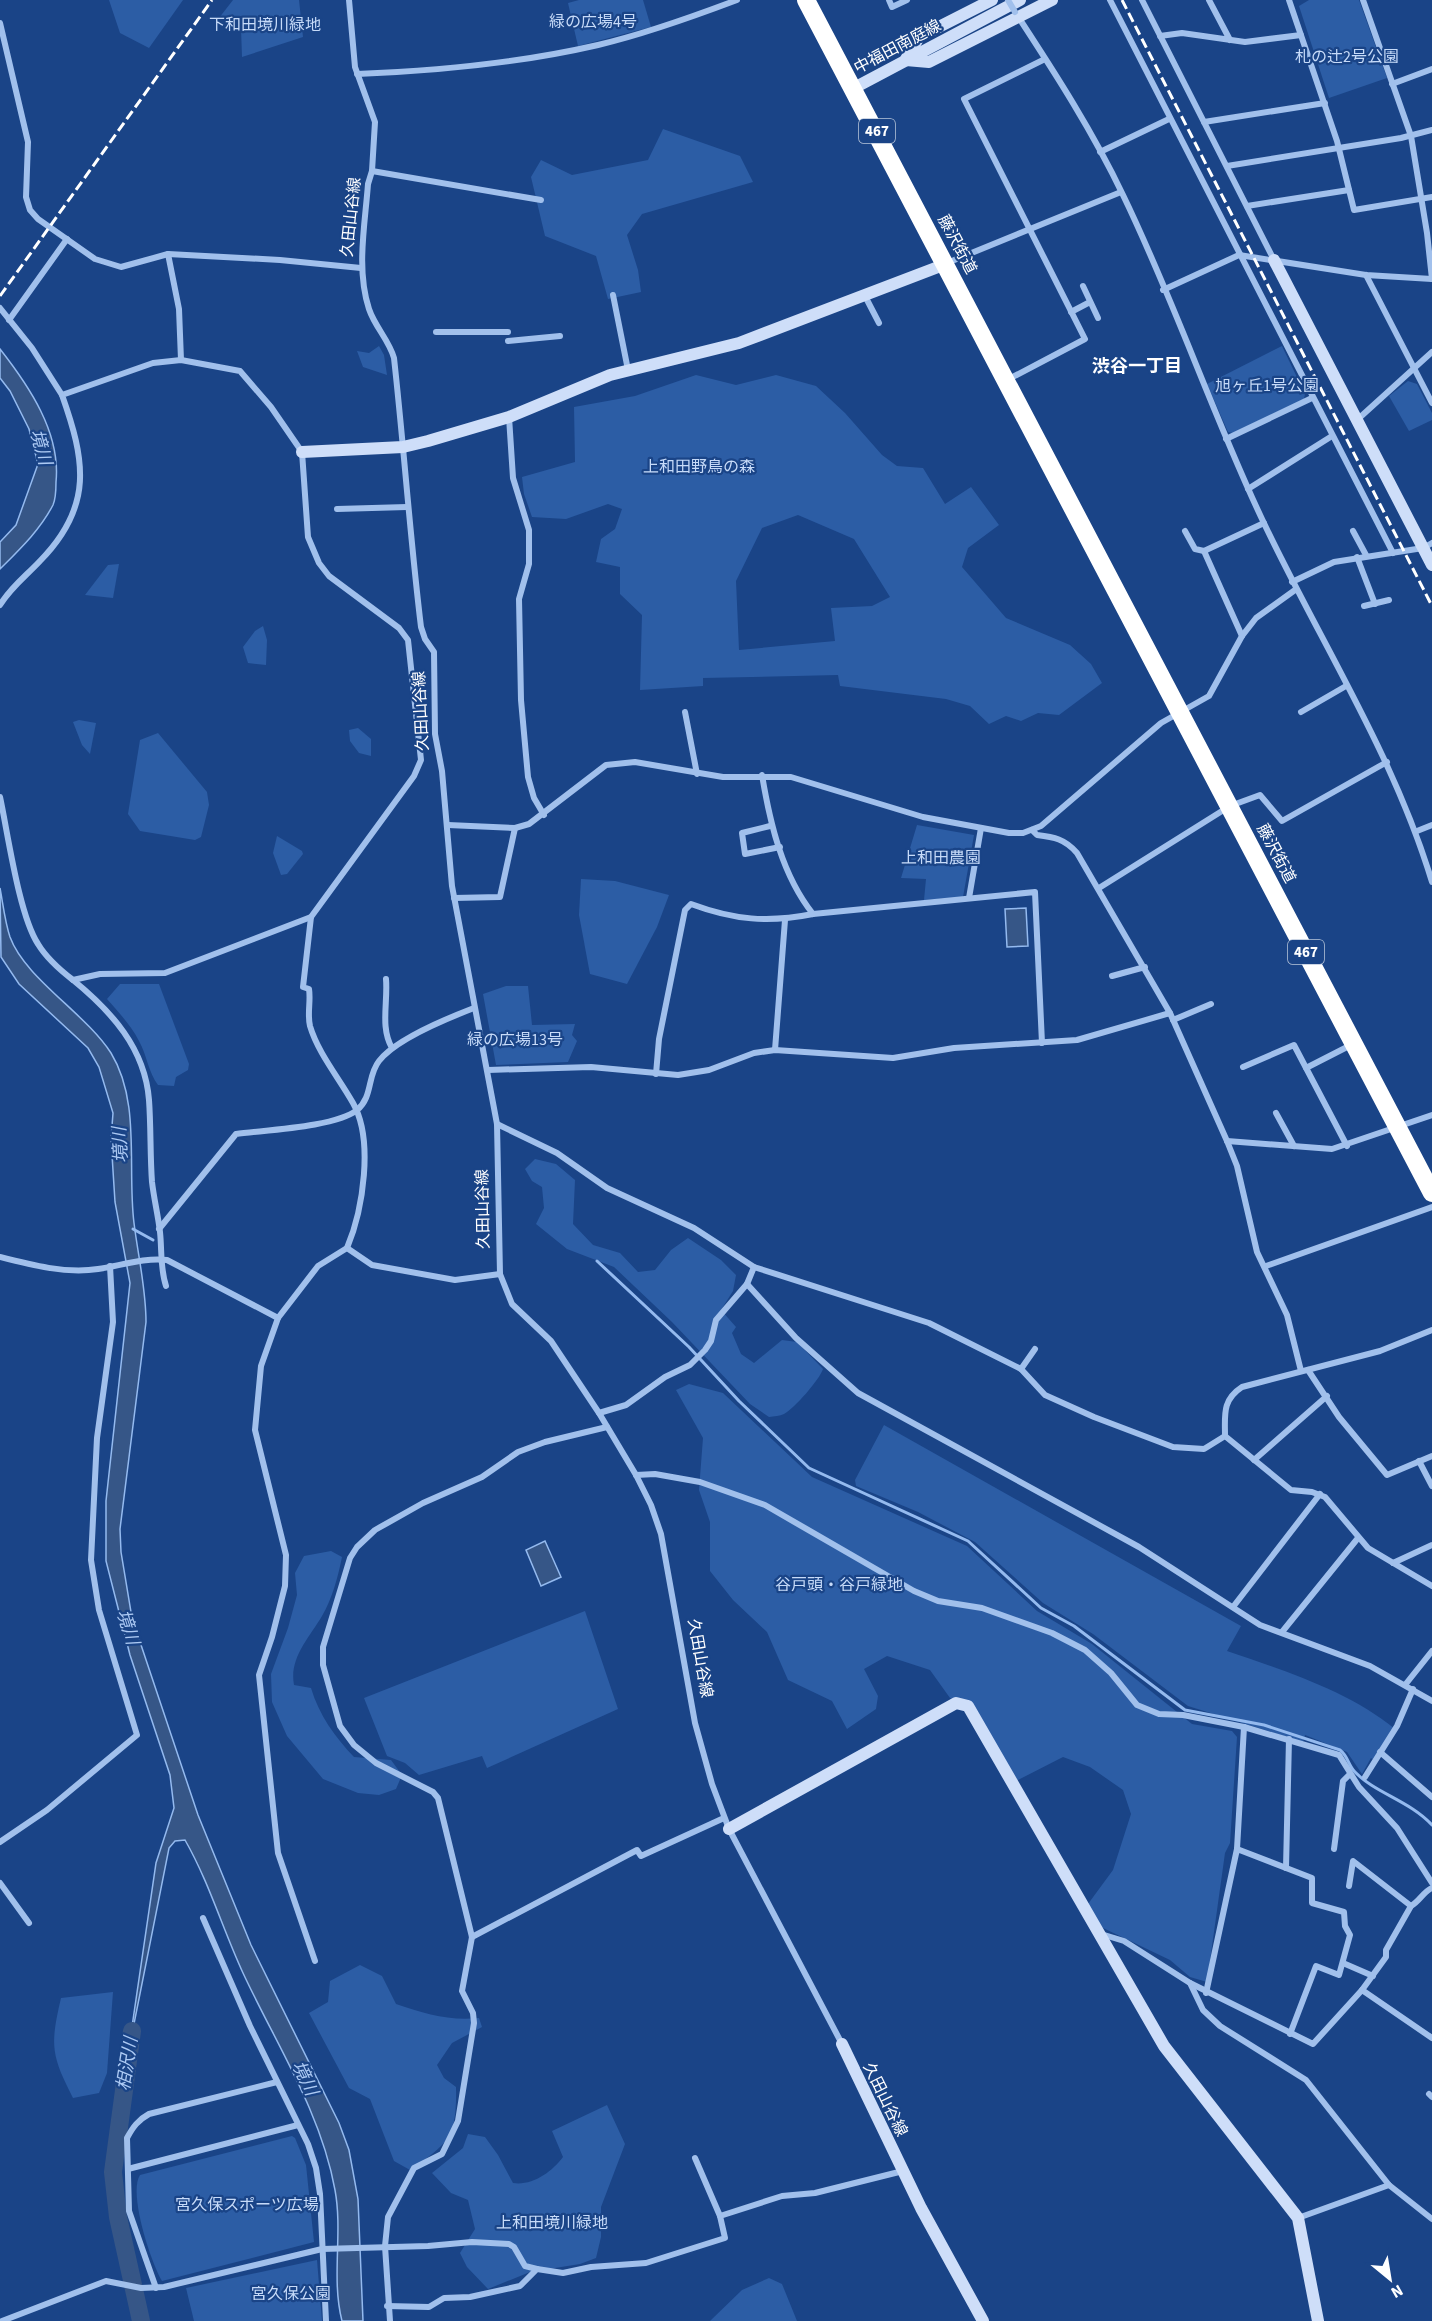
<svg xmlns="http://www.w3.org/2000/svg" width="1432" height="2321" font-family="'Source Sans 3','Noto Sans JP',sans-serif">
<style>
.green{fill:#2c5da5;fill-rule:evenodd}
.water{fill:#365687;stroke:#94baef;stroke-width:1.5}
.lines{fill:none;stroke-linecap:round;stroke-linejoin:round}
.stream{stroke:#94baef;stroke-width:3}
.river{stroke:#365687;stroke-width:18}
.street{stroke:#a1c0ec;stroke-width:6}
.secondary{stroke:#cedef9;stroke-width:12}
.highway{stroke:#fff;stroke-width:18}
.rail{stroke:#fff;stroke-width:3;stroke-dasharray:10 4.5;stroke-linecap:butt}
.street-bridge{stroke:#a1c0ec;stroke-width:6}
.labels{text-anchor:middle;stroke-width:4.5;stroke-linejoin:round;paint-order:stroke}
.shield{fill:#1a4487;stroke:#bac7db;stroke-width:1.5}
.shield-label{font-size:15px;font-weight:bold;fill:#fff}
.park-label{font-size:16px;fill:#c7dbf9;stroke:#1a4487}
.street-label{font-size:16px;fill:#fff;stroke:#1a4487}
.neighbourhood-label{font-size:18px;font-weight:bold;fill:#fff;stroke:#1a4487}
.water-label{font-size:18px;font-style:italic;fill:#adcaf4;stroke:#1a4487}
</style>
<rect width="100%" height="100%" fill="#1a4487"/>
<!-- green -->
<g class="green">
<polygon points="109,0 183,0 149,48 120,33"/>
<polygon points="233,0 299,0 303,37 242,57 241,28 219,18"/>
<polygon points="579,0 643,0 651,27 578,46 568,3"/>
<polygon points="1309,0 1359,0 1387,78 1329,98 1299,6"/>
<polygon points="663,129 740,156 753,182 642,214 627,235 638,270 641,292 608,299 596,256 545,236 531,177 541,160 572,175 648,160"/>
<polygon points="379,346 384,355 387,375 363,367 357,351 369,353"/>
<polygon points="1282,346 1305,394 1304,399 1233,433 1228,432 1207,384"/>
<path d="M696 375 736 385 776 375 816 386 845 413 882 455 897 466 923 468 945 504 971 487 999 525 968 548 962 567 1006 618 1070 645 1091 664 1102 683 1059 715 1038 713 1021 721 1006 716 989 724 970 706 946 699 840 686 838 675 703 678V686L640 690 642 615 620 594V567L596 562 601 539 615 529 622 509 608 504 566 519 532 517 524 494 522 477 575 462 574 407 635 396ZM798 515 854 539 890 597 872 606 831 608 835 641 739 650 736 581 762 528Z"/>
<polygon points="1408,381 1417,384 1432,413 1432,420 1409,431 1389,396"/>
<polygon points="119,564 113,598 85,595 108,565"/>
<polygon points="263,626 267,640 266,665 248,663 243,647 255,631"/>
<polygon points="79,720 96,723 90,754 82,745 73,722"/>
<polygon points="358,728 371,739 371,756 359,753 350,741 349,730"/>
<polygon points="158,733 207,792 209,805 201,837 195,840 140,831 128,814 140,740"/>
<polygon points="917,825 974,835 963,897 924,900 926,879 901,878"/>
<polygon points="277,836 302,851 303,854 287,874 281,875 273,853"/>
<polygon points="581,879 615,881 669,895 657,927 627,984 590,974 579,915"/>
<path d="M120 984H159L189 1064 188 1070 176 1077 174 1086 158 1085C148 1072 147 1055 139 1041 131 1025 119 1013 107 999Z"/>
<polygon points="506,986 528,986 532,1025 575,1024 572,1035 577,1041 568,1062 496,1065 483,994"/>
<path d="M535 1159 556 1164 575 1180 573 1224 593 1245 620 1253 638 1272 655 1270 671 1250 688 1238 721 1260 736 1275 733 1291 721 1310 736 1327 732 1333 741 1354 754 1363 782 1340 797 1342 823 1369C820 1379 794 1409 784 1414 780 1416 774 1416 769 1417L750 1404 672 1322 614 1267 567 1249 536 1224 544 1208 542 1187 532 1181 525 1169Z"/>
<polygon points="689,1384 723,1393 812,1477 967,1546 1037,1611 1092,1644 1192,1724 1232,1731 1237,1737 1230,1843 1225,1853 1207,1982 1190,1977 1170,1960 1101,1927 1088,1904 1113,1870 1131,1814 1123,1790 1090,1767 1063,1757 1016,1781 973,1706 950,1698 930,1670 887,1656 864,1669 878,1696 876,1709 847,1729 832,1701 788,1680 767,1632 733,1600 710,1571 710,1522 699,1490 703,1438 676,1390"/>
<path d="M884 1425 1241 1626 1227 1651C1283 1670 1349 1691 1395 1729L1375 1761 1371 1758 1362 1774 1347 1752 1305 1735 1303 1742 1188 1706 1093 1634 1043 1603 975 1542 918 1512 856 1486 855 1480Z"/>
<path d="M331 1551 342 1557C338 1577 332 1599 322 1616 309 1638 289 1658 294 1685L311 1688C319 1715 335 1737 354 1757L391 1760 402 1775 396 1789 379 1795 358 1793 323 1779 287 1736 272 1702 271 1674 288 1628 297 1595 295 1573 304 1556Z"/>
<polygon points="585,1611 618,1709 487,1768 482,1756 419,1775 405,1763 387,1756 364,1698"/>
<path d="M360 1965 382 1976 396 2004C425 2014 449 2021 479 2018L482 2027 452 2043 437 2065 444 2078 456 2087C457 2137 449 2143 410 2170L394 2161 370 2099 349 2088 309 2013 328 2002 330 1981Z"/>
<path d="M113 1992 107 2073 99 2093 73 2098C51 2055 50 2045 61 1998Z"/>
<path d="M607 2105 625 2144 601 2207V2237L596 2258 580 2264 530 2272 488 2289 467 2267 460 2253 475 2229 468 2200 451 2193 432 2173 463 2148 468 2134 485 2137 498 2155 513 2183C532 2186 552 2172 563 2157L552 2131Z"/>
<path d="M292 2136 295 2138 306 2165 314 2242 162 2281C151 2263 128 2193 140 2175Z"/>
<polygon points="317,2260 322,2321 194,2321 186,2288"/>
<polygon points="769,2278 782,2284 797,2321 710,2321 742,2290"/>
</g>
<!-- water -->
<g class="water">
<path d="M0 349C29 386 61 433 56 482 56 489 56 498 53 505 40 530 20 549 0 569V542L16 525 38 464 29 429 10 391 0 378Z"/>
<path d="M0 888C3 904 5 922 10 937 25 978 85 1013 111 1053 141 1102 127 1168 134 1223 138 1256 146 1288 146 1322L120 1529 121 1552 132 1618 198 1815 251 1945 339 2123 349 2150 358 2199 363 2321H342C331 2278 343 2233 335 2190 321 2112 276 2044 243 1973 223 1930 209 1882 185 1840L175 1841 169 1848 128 2054 156 1863 174 1808 170 1775 130 1655 106 1561V1501L130 1283 115 1202 111 1139 113 1113 99 1067 88 1048 19 984 1 957Z"/>
<polygon points="1026,908 1028,946 1007,947 1005,909"/>
<polygon points="545,1541 561,1577 541,1586 526,1550"/>
</g>
<g class="lines">
<!-- stream -->
<g class="stream">
<polyline points="133,1229 153,1240"/>
<path d="M597 1261 689 1347 739 1401 809 1468 968 1541 1041 1608 1074 1626 1185 1710 1264 1725 1340 1750C1348 1756 1348 1765 1355 1772 1375 1793 1410 1801 1432 1825"/>
</g>
<!-- river -->
<polyline class="river" points="132,2031 113,2172 118,2217 141,2321"/>
<!-- street -->
<g class="street">
<path d="M349 0 355 67 375 122 372 171 368 184C365 225 356 269 369 309 375 327 389 340 394 358 404 448 410 537 421 627L425 639 434 652 435 734 442 771 452 886 497 1124 500 1274 512 1304 551 1341 599 1413 636 1475 651 1505 661 1534 695 1723 712 1784 729 1829 842 2044"/>
<polyline points="889,0 892,7 907,0"/>
<polyline points="1110,0 1393,553"/>
<polyline points="1142,0 1274,260"/>
<polyline points="1209,0 1230,40"/>
<polyline points="1289,0 1337,141 1354,210 1432,197"/>
<polyline points="1363,0 1411,136 1427,233 1432,279"/>
<path d="M1017 15C1055 73 1093 132 1123 195 1174 300 1212 413 1262 519 1319 640 1393 753 1432 882"/>
<polyline points="0,23 28,142 26,197 30,210 38,219 95,259 121,267 168,254 280,260 361,268"/>
<polyline points="1160,36 1182,33 1245,42 1301,35"/>
<path d="M357 74C437 71 520 63 598 45 645 34 692 17 737 0"/>
<polyline points="1392,84 1432,69"/>
<polyline points="1204,122 1325,103"/>
<polyline points="1100,152 1169,119"/>
<polyline points="1227,166 1401,138 1432,130"/>
<polyline points="372,171 541,200"/>
<polyline points="1247,206 1349,190"/>
<polyline points="168,254 179,309 181,360"/>
<polyline points="947,263 1121,192"/>
<polyline points="1366,275 1432,403"/>
<polyline points="1083,286 1098,318"/>
<polyline points="1163,290 1239,255 1366,275 1432,279"/>
<polyline points="613,295 628,370"/>
<polyline points="865,296 879,323"/>
<polyline points="0,308 32,348 62,395"/>
<polyline points="1071,312 1090,302"/>
<polyline points="9,320 67,239"/>
<polyline points="436,332 508,332"/>
<polyline points="508,341 560,336"/>
<polyline points="1007,380 1085,339 964,99 1045,59"/>
<polyline points="509,417 513,478 529,530 529,564 519,599 521,700 528,777 534,798 544,815"/>
<polyline points="1357,420 1432,352"/>
<polyline points="1226,439 1312,398"/>
<polyline points="1248,489 1332,436"/>
<polyline points="337,509 407,507"/>
<polyline points="1185,531 1195,549 1204,551"/>
<polyline points="1353,531 1366,555"/>
<polyline points="1357,557 1375,604"/>
<polyline points="1292,582 1334,562 1423,548 1432,543"/>
<path d="M0 605C11 587 26 576 40 561 94 506 85 460 62 395L153 363 181 360 240 371 271 407 302 452 308 537 319 563 329 576 399 628 408 640 421 760 414 776 311 917 165 973 100 974 73 980C60 970 47 959 38 944 19 915 8 834 0 797"/>
<polyline points="1364,606 1389,600"/>
<polyline points="1242,636 1204,551 1264,523"/>
<polyline points="685,712 697,774"/>
<polyline points="1301,712 1346,686"/>
<path d="M762 775C770 823 782 875 813 914"/>
<polyline points="448,825 515,828 529,824 606,765 635,762 723,777 791,777 923,817 1009,833 1023,833 1041,826 1161,723 1209,696 1242,636 1256,618 1295,590"/>
<polyline points="770,826 742,833 745,854 780,847"/>
<path d="M1032 830 1037 835C1054 837 1065 839 1077 853L1170 1013 1227 1141 1237 1166 1257 1252 1287 1315 1301 1371"/>
<polyline points="1417,831 1432,825"/>
<polyline points="1099,888 1230,806 1260,795 1282,821 1387,762"/>
<polyline points="454,898 500,897 515,828"/>
<polyline points="969,898 981,828"/>
<path d="M311 917 303 987 309 989C311 1001 307 1014 310 1026 318 1053 339 1078 353 1103 374 1140 363 1210 347 1248L318 1266 278 1318 261 1366 255 1430 286 1555 285 1586 272 1637 259 1675 278 1853 315 1961"/>
<polyline points="1112,976 1145,967"/>
<path d="M386 979C388 1003 380 1027 392 1048"/>
<path d="M73 980C111 1011 145 1048 149 1100 151 1127 150 1155 152 1182 154 1199 158 1215 160 1232 162 1250 160 1268 166 1286"/>
<polyline points="1173,1020 1211,1004"/>
<polyline points="775,1050 785,920"/>
<polyline points="1243,1067 1294,1045 1347,1146"/>
<polyline points="1306,1068 1351,1045"/>
<polyline points="488,1070 591,1067 678,1075 709,1070 754,1053 775,1050 893,1058 954,1048 1077,1040 1170,1013"/>
<path d="M656 1074 659 1039 685 910 691 904C734 920 768 923 813 914L1035 892 1042 1043"/>
<polyline points="1276,1113 1294,1146"/>
<polyline points="497,1124 557,1153 607,1188 694,1228 754,1267 929,1323 1021,1369 1045,1395 1094,1417 1173,1447 1204,1449 1225,1436 1291,1490 1312,1492 1325,1497 1368,1548 1432,1586"/>
<polyline points="1227,1141 1332,1149 1432,1115"/>
<path d="M159 1229 236 1134C265 1130 336 1127 357 1110 373 1097 367 1076 379 1061 396 1039 448 1018 474 1008"/>
<polyline points="347,1248 372,1265 455,1280 500,1274"/>
<path d="M0 1257C31 1265 66 1274 98 1269 119 1266 145 1257 167 1260L278 1318"/>
<polyline points="1266,1266 1432,1207"/>
<polyline points="747,1284 796,1338 858,1393 1139,1547 1260,1625 1370,1666 1432,1701"/>
<polyline points="1021,1369 1035,1349"/>
<polyline points="1308,1370 1339,1417 1387,1475 1432,1456"/>
<polyline points="599,1413 626,1405 665,1377 690,1365 705,1350 711,1341 716,1320 747,1284 754,1267"/>
<path d="M1225 1436C1225 1415 1222 1400 1242 1387L1380 1351 1432 1330"/>
<polyline points="1254,1460 1327,1396"/>
<polyline points="1419,1461 1432,1486"/>
<polyline points="636,1475 655,1474 700,1482 765,1505 914,1591 938,1601 982,1608 1052,1633 1085,1650 1111,1673 1137,1705 1159,1714 1183,1715 1244,1727 1339,1755 1359,1787 1397,1828 1432,1883"/>
<polyline points="1393,1563 1432,1545"/>
<polyline points="1233,1607 1320,1494"/>
<polyline points="1282,1632 1358,1538"/>
<polyline points="1405,1685 1432,1651"/>
<polyline points="1380,1752 1432,1797"/>
<polyline points="1365,1777 1397,1726 1413,1689"/>
<polyline points="0,1842 47,1810 137,1735 99,1610 91,1560 97,1438 113,1322 110,1266"/>
<polyline points="1237,1849 1244,1727"/>
<polyline points="1334,1849 1343,1781 1350,1774"/>
<polyline points="1286,1868 1289,1739"/>
<polyline points="0,1883 29,1923"/>
<polyline points="1349,1886 1353,1861 1411,1906"/>
<polyline points="203,1918 250,2026 308,2144 316,2168 320,2194 326,2321"/>
<polyline points="1101,1934 1124,1941 1190,1983 1203,2010 1220,2026 1306,2080 1389,2185 1432,2219"/>
<polyline points="472,1937 637,1850 641,1856 724,1818"/>
<polyline points="1343,1963 1373,1976"/>
<path d="M1190 1983 1313 2044 1362 1990 1386 1957V1950L1411 1906C1420 1901 1423 1892 1432 1888"/>
<polyline points="1362,1990 1432,2038"/>
<polyline points="1206,1993 1237,1849 1312,1878 1312,1903 1344,1912 1345,1926 1350,1935 1339,1975 1316,1966 1290,2034"/>
<polyline points="1429,2094 1432,2097"/>
<polyline points="695,2158 720,2216"/>
<polyline points="128,2169 298,2125"/>
<polyline points="1298,2218 1389,2185"/>
<path d="M156 2288 129 2211 127 2138C133 2127 138 2120 149 2114L277 2082"/>
<polyline points="387,2306 429,2307 444,2298 470,2297 520,2286 537,2269 563,2273 591,2267 646,2263 725,2238 720,2216 782,2196 815,2193 903,2171"/>
<polyline points="2,2321 106,2281 141,2288 164,2287 322,2249 428,2246 472,2242 509,2244 514,2247 525,2266 537,2269"/>
<polyline points="390,2321 385,2246 388,2217 414,2168 442,2154 458,2121 474,2023 473,2013 462,1991 472,1937 438,1798 433,1792 376,1763 354,1745 340,1726 323,1665 323,1647 350,1558 357,1547 375,1530 423,1503 482,1477 518,1452 545,1442 607,1427"/>
</g>
<!-- secondary -->
<g class="secondary">
<polyline points="906,59 919,37 992,0"/>
<polyline points="906,60 929,62 1052,0"/>
<polyline points="854,88 1020,0"/>
<polyline points="1274,260 1432,565"/>
<polyline points="302,452 403,447 428,441 509,417 610,375 739,343 946,264"/>
<polyline points="729,1829 956,1703 968,1706 1164,2046 1298,2218 1318,2321"/>
<polyline points="842,2044 921,2208 983,2321"/>
</g>
<!-- highway -->
<polyline class="highway" points="806,0 1432,1193"/>
<!-- rail -->
<g class="rail">
<polyline points="1122,0 1432,606"/>
<polyline points="0,296 212,0"/>
</g>
<!-- street-bridge -->
<polyline class="street-bridge" points="1008,0 1015,12"/>
</g>
<g class="labels">
<!-- shield labels -->
<g class="shield">
<rect x="859" y="119" width="36" height="24" rx="4.5"/>
<rect x="1288" y="940" width="36" height="24" rx="4.5"/>
</g>
<g class="shield-label">
<text x="877" y="136">467</text>
<text x="1306" y="957">467</text>
</g>
<!-- park labels -->
<g class="park-label">
<text x="593" y="27">緑の広場4号</text>
<text x="265" y="30">下和田境川緑地</text>
<text x="1347" y="62">札の辻2号公園</text>
<text x="1267" y="391">旭ヶ丘1号公園</text>
<text x="699" y="472">上和田野鳥の森</text>
<text x="941" y="863">上和田農園</text>
<text x="515" y="1045">緑の広場13号</text>
<text x="839" y="1590">谷戸頭・谷戸緑地</text>
<text x="247" y="2210">宮久保スポーツ広場</text>
<text x="552" y="2228">上和田境川緑地</text>
<text x="291" y="2299">宮久保公園</text>
</g>
<!-- street labels -->
<g class="street-label">
<text transform="translate(897 46) rotate(-28)" y="6">中福田南庭線</text>
<text transform="translate(350 217) rotate(-84)" y="6">久田山谷線</text>
<text transform="translate(958 244) rotate(62)" y="6">藤沢街道</text>
<text transform="translate(420 711) rotate(-93)" y="6">久田山谷線</text>
<text transform="translate(1277 853) rotate(62)" y="6">藤沢街道</text>
<text transform="translate(482 1209) rotate(-91)" y="6">久田山谷線</text>
<text transform="translate(701 1658) rotate(80)" y="6">久田山谷線</text>
<text transform="translate(886 2099) rotate(64)" y="6">久田山谷線</text>
</g>
<!-- neighbourhood labels -->
<g class="neighbourhood-label">
<text x="1137" y="372">渋谷一丁目</text>
</g>
<!-- water labels -->
<g class="water-label">
<text transform="translate(41 447) rotate(74)" y="6">境川</text>
<text transform="translate(120 1145) rotate(-93)" y="6">境川</text>
<text transform="translate(128 1627) rotate(72)" y="6">境川</text>
<text transform="translate(127 2064) rotate(-81)" y="6">相沢川</text>
<text transform="translate(305 2078) rotate(64)" y="6">境川</text>
</g>
</g>
<!-- north arrow -->
<g transform="translate(1390 2279) rotate(150)" stroke="#1a4487" stroke-width="4.5" paint-order="stroke">
<path d="M0-4.5L10 22L0 15L-10 22Z" fill="#ffffff"/>
<text y="-9" font-size="16" font-weight="bold" text-anchor="middle" fill="#ffffff">N</text>
</g>
</svg>
